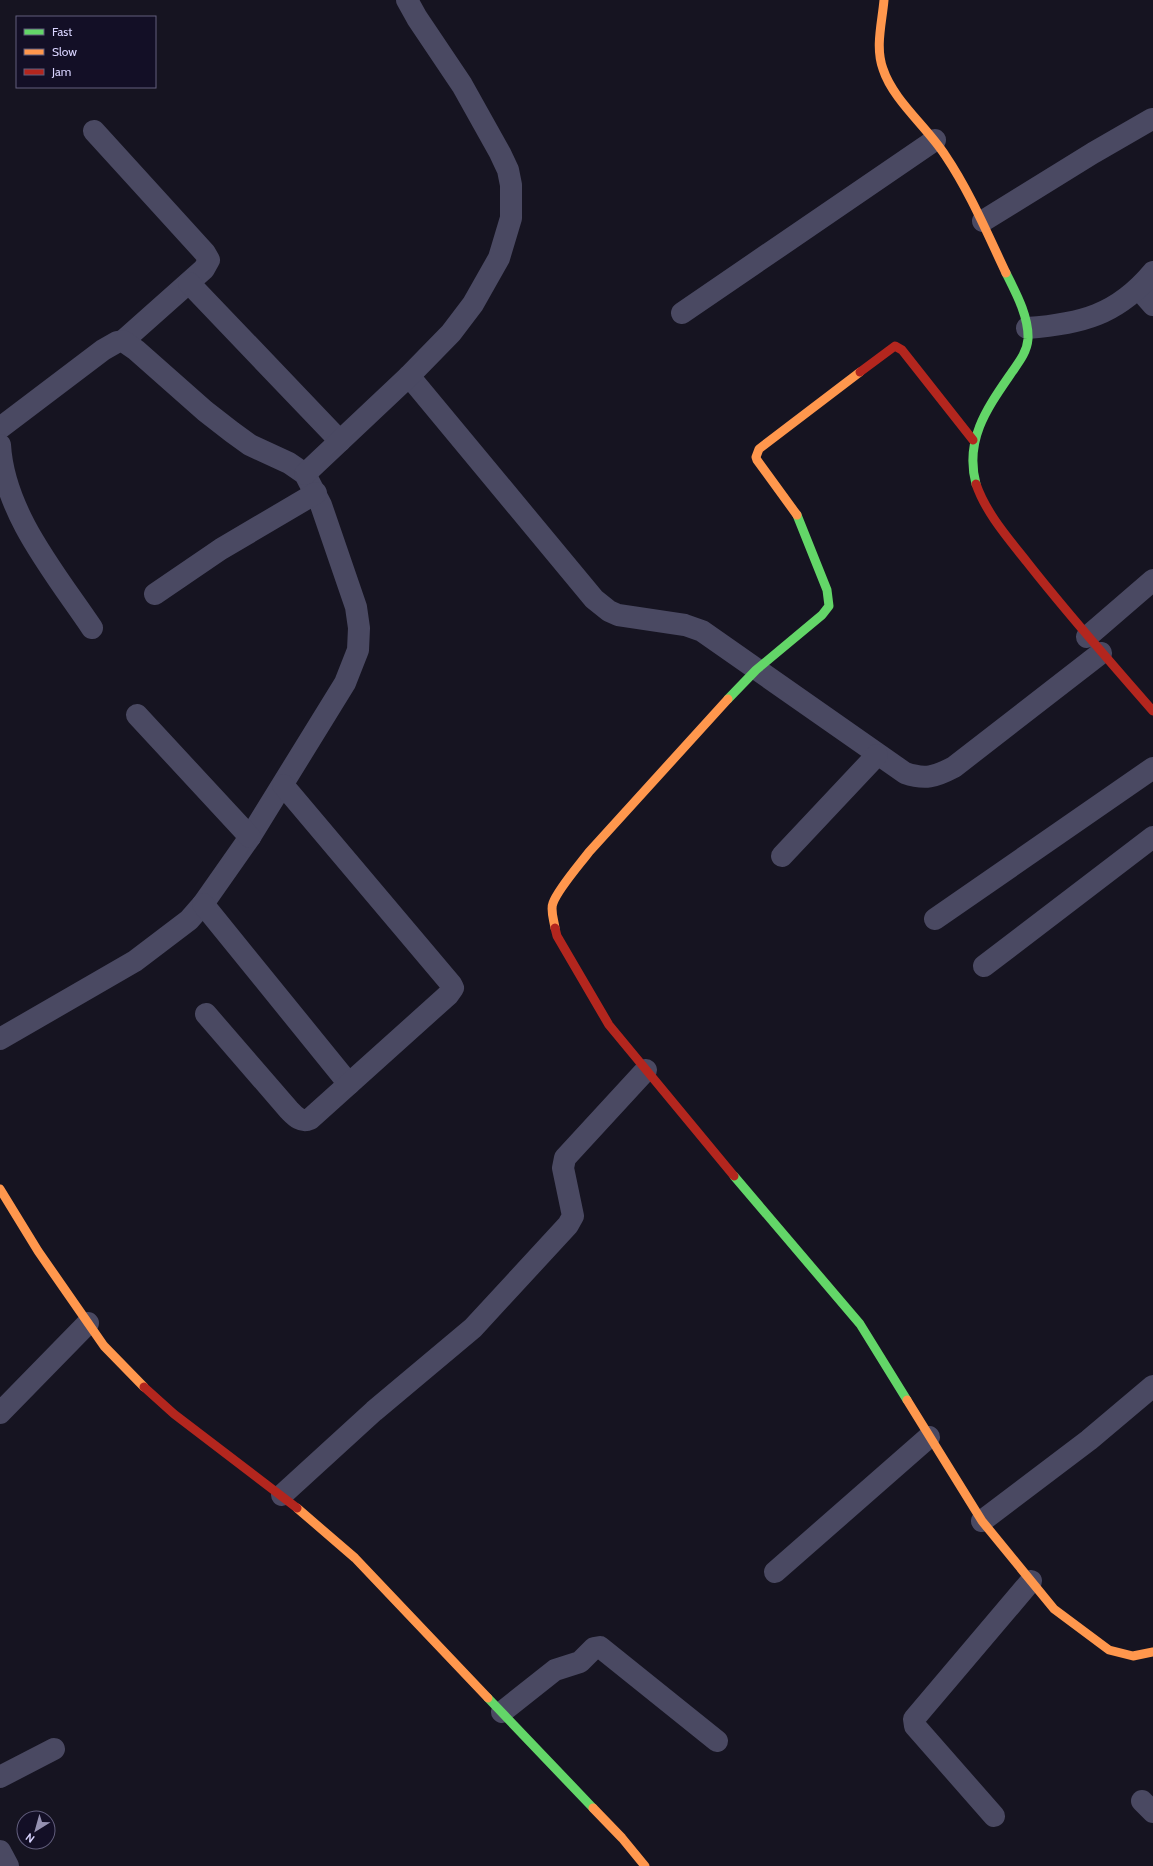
<svg xmlns="http://www.w3.org/2000/svg" width="1153" height="1866" font-family="Cabin,sans-serif">
<style>
.lines{fill:none;stroke-linecap:round;stroke-linejoin:round}
.street{stroke:#4a4962;stroke-width:22}
.fast{stroke:#63d668;stroke-width:9}
.slow{stroke:#ff974d;stroke-width:9}
.jam{stroke:#b3261e;stroke-width:9}
</style>
<rect width="100%" height="100%" fill="#161421"/>
<g class="lines">
<!-- street -->
<g class="street">
<polyline points="94,131 205,253 209,260 204,269 123,341"/>
<polyline points="983,221 1093,153 1152,119"/>
<polyline points="189,283 340,441"/>
<polyline points="1139,289 1153,305"/>
<polyline points="682,313 935,140"/>
<path d="M1027 328C1081 324 1117 315 1153 272"/>
<path d="M409 376 594 599 609 611 618 615 685 625 702 631 905 773C925 780 935 777 954 767L1101 653"/>
<polyline points="0,428 103,350 117,342 123,341 136,350 205,411 232,432 250,445 289,463 305,474 321,505 356,607 359,628 358,650 345,683 250,837 203,904 189,920 135,961 0,1039"/>
<path d="M0 445C4 513 55 573 92 628"/>
<polyline points="305,474 409,376 451,333 473,304 499,258 511,218 511,185 508,170 500,153 462,85 417,18 407,0"/>
<polyline points="155,594 221,549 316,493"/>
<polyline points="1087,637 1153,580"/>
<polyline points="137,715 250,837"/>
<polyline points="782,856 877,755"/>
<polyline points="203,904 349,1084"/>
<polyline points="935,919 1153,768"/>
<polyline points="984,966 1153,837"/>
<path d="M206 1014 289 1110C295 1116 301 1123 310 1119L448 995 453 988 451 984 283 785"/>
<polyline points="0,1413 88,1323"/>
<polyline points="282,1495 374,1411 473,1328 568,1225 573,1216 563,1168 565,1158 646,1070"/>
<polyline points="982,1521 1089,1440 1153,1386"/>
<polyline points="775,1572 929,1437"/>
<polyline points="502,1712 555,1670 580,1662 594,1648 600,1647 717,1741"/>
<polyline points="0,1777 54,1749"/>
<polyline points="1142,1801 1153,1812"/>
<polyline points="994,1816 915,1726 914,1719 1031,1581"/>
<polyline points="0,1851 8,1866"/>
</g>
<!-- fast -->
<g class="fast">
<path d="M976 484C964 439 988 407 1012 372 1019 362 1027 352 1028 339 1029 317 1016 293 1006 273"/>
<polyline points="728,699 756,670 822,615 829,606 827,590 797,515"/>
<polyline points="734,1176 860,1324 907,1400"/>
<polyline points="488,1698 593,1808"/>
</g>
<!-- slow -->
<g class="slow">
<path d="M884 0C882 23 875 47 883 69 893 100 927 127 945 155 970 192 987 233 1006 273"/>
<polyline points="797,515 757,460 756,457 759,449 860,372"/>
<path d="M555 928C554 920 550 910 553 903 558 889 580 864 589 852L728 699"/>
<polyline points="0,1189 38,1251 104,1346 144,1387"/>
<polyline points="907,1400 982,1521 1054,1609 1109,1650 1133,1656 1153,1652"/>
<polyline points="297,1508 355,1558 488,1698"/>
<polyline points="593,1808 622,1838 645,1866"/>
</g>
<!-- jam -->
<g class="jam">
<polyline points="860,372 895,346 902,350 973,440"/>
<path d="M976 484C986 513 1008 538 1027 562 1067 613 1110 662 1153 711"/>
<polyline points="555,928 557,936 609,1025 734,1176"/>
<polyline points="144,1387 174,1414 297,1508"/>
</g>
</g>
<!-- legend -->
<rect x="16" y="16" width="140" height="72" fill="#130f26" stroke="#625e7d"/>
<rect x="24" y="29" width="20" height="6" fill="#63d668" stroke="#625e7d"/>
<text x="52" y="36" font-size="12" fill="#d9d4ff">Fast</text>
<rect x="24" y="49" width="20" height="6" fill="#ff974d" stroke="#625e7d"/>
<text x="52" y="56" font-size="12" fill="#d9d4ff">Slow</text>
<rect x="24" y="69" width="20" height="6" fill="#b3261e" stroke="#625e7d"/>
<text x="52" y="76" font-size="12" fill="#d9d4ff">Jam</text>
<!-- north arrow -->
<g transform="translate(36 1830) rotate(217)"><circle r="19" fill="#130f26" stroke="#625e7d"/>
<path d="M0-3L7 15L0 10L-7 15Z" fill="#9591b1"/>
<text y="-6" font-size="11" font-weight="bold" text-anchor="middle" fill="#d9d4ff">N</text>
</g>
</svg>
